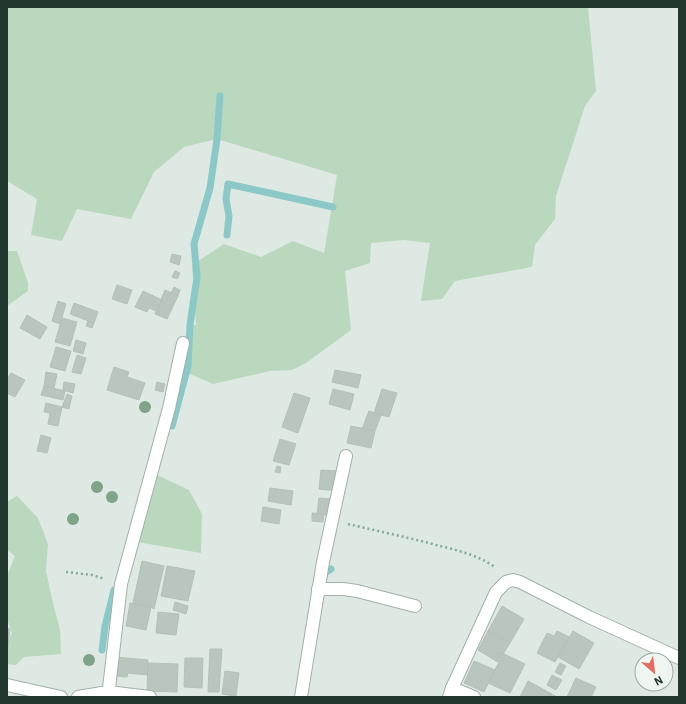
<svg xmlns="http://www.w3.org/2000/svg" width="686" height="704" font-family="'IBM Plex Sans',sans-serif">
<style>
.green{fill:#bad8bd}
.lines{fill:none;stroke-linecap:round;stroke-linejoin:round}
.stream{stroke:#8dc8c8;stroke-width:7}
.building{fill:#b8c6be;stroke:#b3c1b9}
.minor-casing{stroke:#a3b0a9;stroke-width:14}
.path{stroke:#83a997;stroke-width:2.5;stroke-dasharray:2 3;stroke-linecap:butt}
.minor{stroke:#fff;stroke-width:12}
.tree{fill:#7fa388}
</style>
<rect width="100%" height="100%" fill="#dfe9e3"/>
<!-- green -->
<g class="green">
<polygon points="7,7 588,7 596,91 585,106 556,196 555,219 535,245 532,267 455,281 442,299 421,301 430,243 404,240 371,243 370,263 345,271 351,330 306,363 292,370 270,371 213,384 183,371 186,348 188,323 196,325 192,265 224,244 261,257 293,241 324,253 337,175 217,139 184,147 154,172 131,219 77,209 62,241 31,235 37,199 7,181"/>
<polygon points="7,251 17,251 28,283 28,291 7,306"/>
<polygon points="155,474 189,490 202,514 201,553 137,542"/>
<polygon points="17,496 38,518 48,544 46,571 52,599 60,630 61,654 24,657 16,665 7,664 7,644 12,633 7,619 7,576 15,556 7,550 7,502"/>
</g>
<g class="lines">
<!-- stream -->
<g class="stream">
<polyline points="227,235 229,216 226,199 228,184 333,207"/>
<polyline points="172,426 188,366 190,325 197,277 194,244 210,188 217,139 220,96"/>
<polyline points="322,578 325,573 331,569"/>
<polyline points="102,650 105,626 114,590"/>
</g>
</g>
<!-- building -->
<g class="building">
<polygon points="172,254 181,256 179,265 170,262"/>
<polygon points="175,271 180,273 177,279 172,277"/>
<polygon points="117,285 132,290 127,304 112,299"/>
<polygon points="174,287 180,290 178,296 171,293"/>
<polygon points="165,290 178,296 167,319 155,314"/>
<polygon points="143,291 162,300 156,311 149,308 147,312 135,307"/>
<polygon points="58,301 66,304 60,324 52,321"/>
<polygon points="74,303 98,312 94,323 70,314"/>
<polygon points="27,315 47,327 40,339 20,328"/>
<polygon points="62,318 77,322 70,346 55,342"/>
<polygon points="88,321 94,323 92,328 86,326"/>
<polygon points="76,340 86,343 83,354 73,351"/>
<polygon points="56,347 71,351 65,371 50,367"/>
<polygon points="77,355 86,358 81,374 72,372"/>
<polygon points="114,367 129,372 127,377 145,383 139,400 107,390"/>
<polygon points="335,370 361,375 358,388 332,382"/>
<polygon points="46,372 57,374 54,388 44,386"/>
<polygon points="11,373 25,380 15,397 7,393 7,379"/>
<polygon points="64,382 75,384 73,393 63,390"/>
<polygon points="157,382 165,384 163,392 155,390"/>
<polygon points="44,386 65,391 63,400 41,395"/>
<polygon points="333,389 354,394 350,410 329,404"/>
<polygon points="382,389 397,393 389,417 374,413"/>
<polygon points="294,393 310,398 298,433 282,427"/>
<polygon points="67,394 72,396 69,409 62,407"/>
<polygon points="46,403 62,407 58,426 48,424 50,413 44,412"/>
<polygon points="369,411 381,415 375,431 362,429"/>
<polygon points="351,426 375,431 371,448 347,443"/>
<polygon points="41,435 51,438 47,453 37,451"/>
<polygon points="280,439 296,444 289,465 273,461"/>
<polygon points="277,466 281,467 280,473 275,472"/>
<polygon points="321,470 338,471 337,491 319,489"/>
<polygon points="270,488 293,491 291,505 268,501"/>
<polygon points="319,498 331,499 329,515 317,514"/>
<polygon points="263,507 281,510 279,524 261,521"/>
<polygon points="312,513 324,514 323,522 312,521"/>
<polygon points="142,561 164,566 154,609 151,607 133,603"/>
<polygon points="167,566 195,571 188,601 161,596"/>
<polygon points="175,602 188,606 186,614 173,610"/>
<polygon points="130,603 151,607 146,630 126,626"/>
<polygon points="502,606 524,619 510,643 488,631"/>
<polygon points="158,612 179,614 176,635 156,633"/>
<polygon points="7,628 10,629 7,653"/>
<polygon points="488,631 510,643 503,654 500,652 496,661 478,650"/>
<polygon points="557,631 569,637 555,662 537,653 547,633 554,636"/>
<polygon points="573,631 594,643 579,669 558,657"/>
<polygon points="210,649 222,649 219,692 208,692"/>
<polygon points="500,652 525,664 510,693 488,683 499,662 496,661"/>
<polygon points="116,657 148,660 147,675 128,673 127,677 114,676"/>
<polygon points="185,658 203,658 202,688 184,687"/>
<polygon points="474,661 495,670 484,692 464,683"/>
<polygon points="148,663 178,664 177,692 147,691"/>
<polygon points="560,663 566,666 561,675 555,672"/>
<polygon points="225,671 239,673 236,696 222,694"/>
<polygon points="552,675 562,680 556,690 547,685"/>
<polygon points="576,678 596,687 591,697 567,697"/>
<polygon points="528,681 550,693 548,697 520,697"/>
<polygon points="550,693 557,697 548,697"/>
</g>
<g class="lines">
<!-- minor casing -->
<g class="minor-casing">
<g id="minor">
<polyline points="318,589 343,589 357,591 415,606"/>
<polyline points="7,685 61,697"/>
<polyline points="452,688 474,697"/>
<polyline points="78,697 108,692 150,697"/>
<polyline points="108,697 121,584 169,408 183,343"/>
<polyline points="301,697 323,562 346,456"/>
<polyline points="449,697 452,688 496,592 506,582 513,580 520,582 589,617 679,658"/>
</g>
</g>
<!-- path -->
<g class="path">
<path d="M348 524C377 531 407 537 436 545 456 550 479 555 496 568"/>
<polyline points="66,572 92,575 105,579"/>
</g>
<!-- minor -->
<use href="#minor" class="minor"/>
</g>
<!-- trees -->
<g class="tree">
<circle cx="145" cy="407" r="6"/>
<circle cx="97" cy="487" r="6"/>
<circle cx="112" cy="497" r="6"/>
<circle cx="73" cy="519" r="6"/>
<circle cx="89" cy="660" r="6"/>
</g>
<!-- border -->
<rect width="686" height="704" fill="none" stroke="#22372e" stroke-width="16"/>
<!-- north arrow -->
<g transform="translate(654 672) rotate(152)"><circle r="19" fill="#eff6f1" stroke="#9daaa3"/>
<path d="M0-3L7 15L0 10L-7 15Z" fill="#e26e64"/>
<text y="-6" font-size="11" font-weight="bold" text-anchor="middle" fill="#22372e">N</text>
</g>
</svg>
